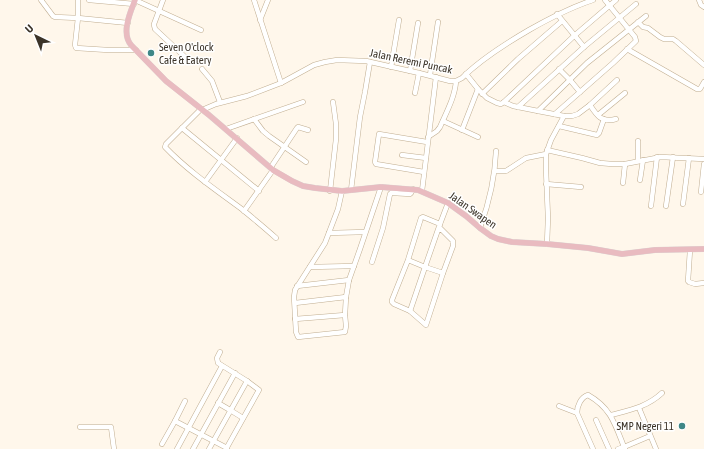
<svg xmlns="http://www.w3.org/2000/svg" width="704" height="449" font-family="'Asap Condensed',sans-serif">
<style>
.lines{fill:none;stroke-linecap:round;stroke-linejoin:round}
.minor-casing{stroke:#c1ae91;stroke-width:5.5}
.major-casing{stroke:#d8d6d4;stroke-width:6}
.minor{stroke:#fff;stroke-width:4.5}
.major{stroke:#e9bbc0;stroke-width:5.5}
.poi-dot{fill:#3e8787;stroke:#fff;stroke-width:1.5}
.labels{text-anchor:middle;stroke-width:3;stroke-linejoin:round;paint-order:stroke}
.poi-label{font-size:11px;fill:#3b3328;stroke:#fff;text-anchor:start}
.street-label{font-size:11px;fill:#3b3328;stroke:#fff}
</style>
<rect width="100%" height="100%" fill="#fff7eb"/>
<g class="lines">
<!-- minor casing -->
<g class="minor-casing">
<g id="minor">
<polyline points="41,0 53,16 55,17 78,18 128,23"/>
<polyline points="78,0 78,18 75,45 76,48 108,50 136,50"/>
<polyline points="89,0 134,4"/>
<polyline points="135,0 201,30"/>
<polyline points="163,0 154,24 154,25 155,29 185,57"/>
<polyline points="254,0 281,83"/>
<polyline points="699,0 701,5 704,7"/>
<polyline points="557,14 584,47"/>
<polyline points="260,20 268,0"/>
<polyline points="638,22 643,27 648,28 660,37 664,39 673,39 676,41 704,65"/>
<polyline points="627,49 697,89 700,89 704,82"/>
<polyline points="391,67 399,20"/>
<polyline points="202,69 212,81 220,102"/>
<polyline points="410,71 418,23"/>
<path d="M466 74 478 89 487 98 497 103 501 104 504 102 513 106 538 111 564 116H572L578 114 590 105C597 116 602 123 616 119"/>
<polyline points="430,75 438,22"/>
<polyline points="580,92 613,63 636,41 635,37 605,0"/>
<polyline points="415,93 419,73"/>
<polyline points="482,94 518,59 562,21"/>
<polyline points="504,102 574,36 616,0"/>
<polyline points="590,105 617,80"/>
<polyline points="518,107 584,47 636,4"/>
<path d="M201 109 166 144 165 147C188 171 216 190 243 210 254 219 265 228 276 238"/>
<path d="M202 110 216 104 247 96 268 88 281 83 314 65 325 62 337 60 366 61 419 73 450 81H456L462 78C481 59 505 44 529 30 550 18 569 8 593 0"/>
<polyline points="538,111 587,63 646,16"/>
<polyline points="555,114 580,92 570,80 559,69"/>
<polyline points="598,115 625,93"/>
<polyline points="254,119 263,131 269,136 306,162"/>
<polyline points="443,121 478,137"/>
<polyline points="559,126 597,135 599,133 604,119"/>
<polyline points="182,128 259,191"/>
<polyline points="226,129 303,102"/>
<polyline points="462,130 478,89"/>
<path d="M428 137 437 131 440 127C446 113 455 97 456 81"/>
<polyline points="638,141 638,161"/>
<polyline points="547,150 582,158 600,163 612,164 625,164 661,157 704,159"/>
<polyline points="402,155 426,158"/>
<polyline points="271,167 297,128 298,127 308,130"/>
<polyline points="495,171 506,171 526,158 546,154"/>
<polyline points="424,172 376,164 375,162 379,134 427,142"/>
<polyline points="640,180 643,160"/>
<polyline points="205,182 237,138"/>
<polyline points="623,183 625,164"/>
<polyline points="546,184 581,187"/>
<polyline points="351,190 360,117 365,92 370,62"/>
<polyline points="330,191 336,139 336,124 333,102"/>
<polyline points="342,191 338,209 325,243 295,290 294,297 296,332 298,337 345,332 346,326 345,315 346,297 349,280 360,249 381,187"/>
<polyline points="422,191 436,77"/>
<polyline points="701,192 704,164"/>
<polyline points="683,204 689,158"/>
<polyline points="651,206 657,157"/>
<polyline points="666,206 673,157"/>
<polyline points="244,211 273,170"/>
<polyline points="440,224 448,203"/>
<path d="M480 228C489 203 495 178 496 151"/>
<polyline points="329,233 365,232"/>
<polyline points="547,244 548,218 546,170 546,154 551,140 564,116"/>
<polyline points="690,250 688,281 689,282 695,284 704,283"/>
<polyline points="408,260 425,267 440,224 423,217 421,218 408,260 392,300 392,302 394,304 410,311 425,267 443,273 453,246 453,241 439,227"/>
<polyline points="372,262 383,228 390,194 391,193 393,193 410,194 411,193 413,189"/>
<polyline points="310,267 354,266"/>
<polyline points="297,286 349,280"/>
<polyline points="295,303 346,297"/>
<polyline points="410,311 426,325 443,273"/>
<polyline points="295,319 345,315"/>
<polyline points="220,352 217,358 218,363 247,381 259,390 226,449"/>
<polyline points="185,401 175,421 227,448"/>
<polyline points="218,403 230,410 243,418"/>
<polyline points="559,406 577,413 593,449"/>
<polyline points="639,408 656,449"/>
<path d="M577 413C577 406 581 397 588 395 611 408 615 424 624 447L618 449"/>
<path d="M611 415C630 410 647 407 662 393"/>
<polyline points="596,420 609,449"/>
<polyline points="80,427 111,427 114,449"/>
<polyline points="162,444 175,421"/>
<polyline points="177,449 222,366"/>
<polyline points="193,449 235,373"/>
<polyline points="209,449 247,381"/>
<polyline points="625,449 624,447 650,436"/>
</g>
</g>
<!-- major casing -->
<g class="major-casing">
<path id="major" d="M135 0C130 13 121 33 131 45L166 81 209 115 273 170 292 181 303 186 315 188 342 191 381 187 418 190 448 203 466 216 480 228 491 236 498 239 512 242 547 244 588 248 622 254 655 250 704 249"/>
</g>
<!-- minor -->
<use href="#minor" class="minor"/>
<!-- major -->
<use href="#major" class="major"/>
</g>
<!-- markers -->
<g class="poi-dot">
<circle cx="151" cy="53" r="4"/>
<circle cx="682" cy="426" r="4"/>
</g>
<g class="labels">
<!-- poi labels -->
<g class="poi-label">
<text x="159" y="51">Seven O'clock<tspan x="159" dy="13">Cafe &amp; Eatery</tspan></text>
<text x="674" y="430" text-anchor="end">SMP Negeri 11</text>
</g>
<!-- street labels -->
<g class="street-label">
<text transform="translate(411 61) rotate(12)" y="4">Jalan Reremi Puncak</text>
<text transform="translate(473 210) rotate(35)" y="4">Jalan Swapen</text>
</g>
</g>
<!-- north arrow -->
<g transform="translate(36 36) rotate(317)" stroke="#ffffff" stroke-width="3" paint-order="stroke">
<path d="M0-3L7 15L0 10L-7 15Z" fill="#3b3328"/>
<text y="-6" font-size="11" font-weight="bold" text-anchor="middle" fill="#3b3328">U</text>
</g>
</svg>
